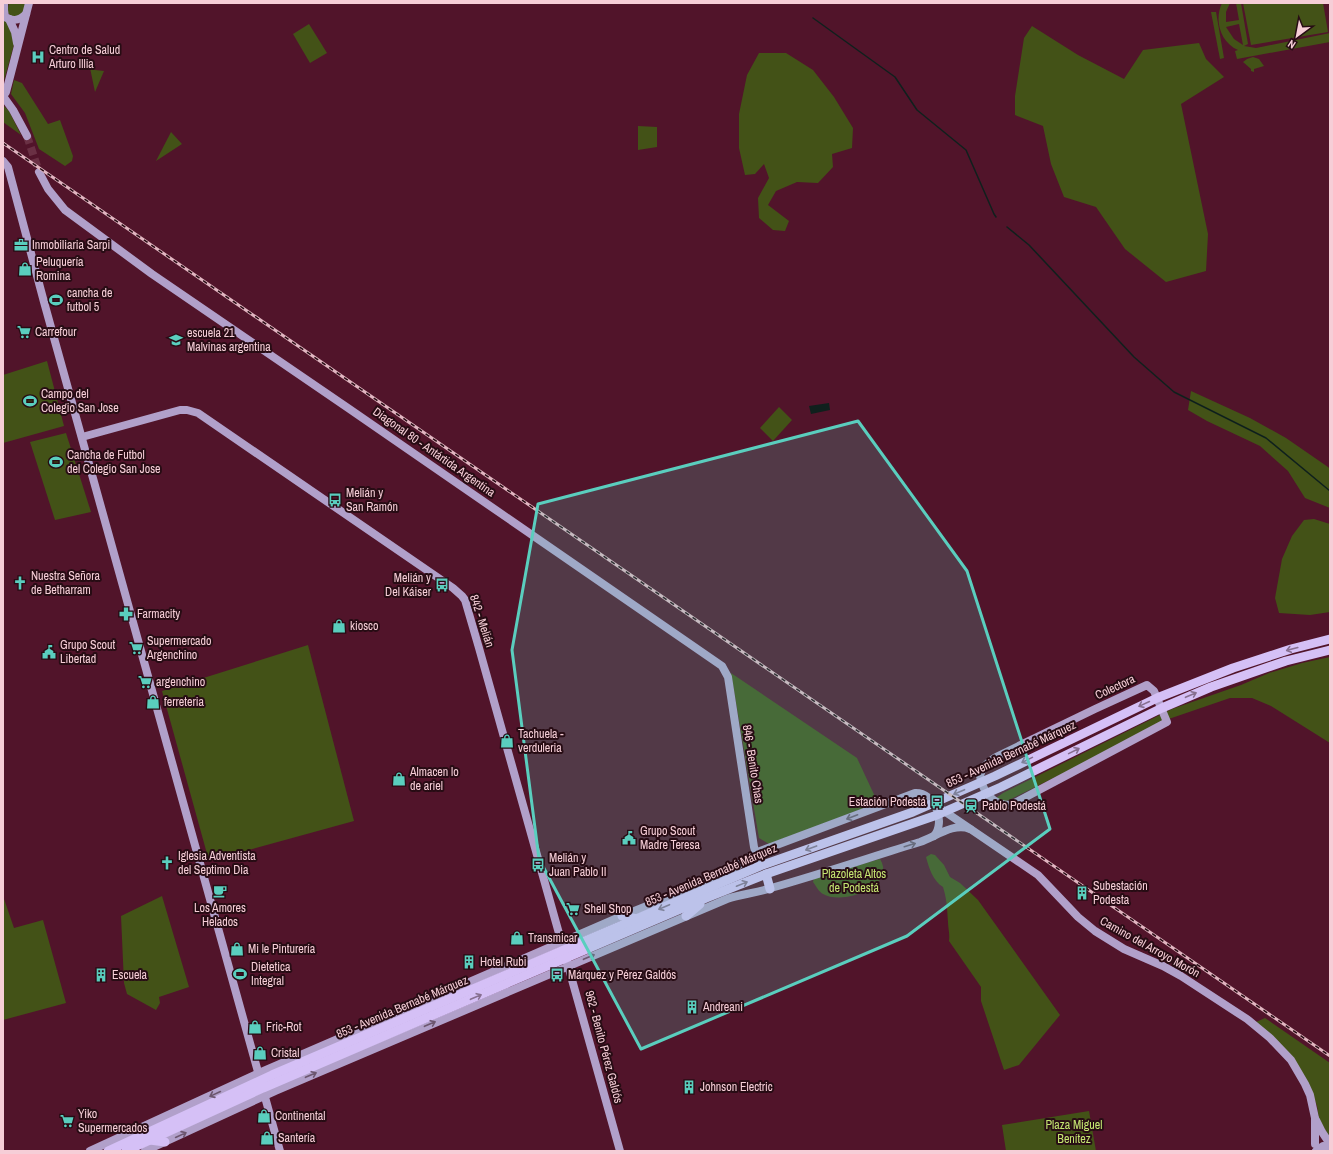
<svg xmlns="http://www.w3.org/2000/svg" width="1333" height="1154" font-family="'Archivo Narrow',sans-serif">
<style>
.green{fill:#435217;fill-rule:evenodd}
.water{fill:#0f201d}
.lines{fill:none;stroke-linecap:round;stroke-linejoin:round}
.stream{stroke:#0f201d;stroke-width:1.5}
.secondary-tunnel{stroke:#6a3044;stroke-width:8;stroke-dasharray:8 4;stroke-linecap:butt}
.secondary{stroke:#b1a0ca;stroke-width:8}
.primary{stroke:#d5c0f6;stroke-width:9}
.rail-casing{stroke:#e1b6c1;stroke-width:3}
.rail{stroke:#270c14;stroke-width:1.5;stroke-dasharray:4.5;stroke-linecap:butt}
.oneway{stroke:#876f90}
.oneway2{stroke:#6c566f}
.marked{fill:#5acebe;fill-opacity:0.2;stroke:#5acebe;stroke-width:3;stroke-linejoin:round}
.labels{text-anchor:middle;stroke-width:4;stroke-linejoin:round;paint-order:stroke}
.poi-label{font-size:12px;fill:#f6ced7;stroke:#270c14;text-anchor:start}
.street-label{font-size:12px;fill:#f6ced7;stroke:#270c14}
.park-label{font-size:12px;fill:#c4e571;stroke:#270c14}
</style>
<rect width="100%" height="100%" fill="#51142a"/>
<!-- green -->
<g class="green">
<polygon points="9,3 26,3 25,9 21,15 12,17 7,12"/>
<path d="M1222 3H1230L1226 12V22L1239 20 1236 3H1241L1248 44 1244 46 1256 48 1330 33V42L1237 59 1235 51 1238 50C1220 42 1214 20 1222 3ZM1239 24 1243 45 1234 39 1226 27Z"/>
<polygon points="1243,3 1323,3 1328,32 1251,45"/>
<polygon points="1211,12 1216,12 1224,58 1220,59"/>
<polygon points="3,19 7,21 15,41 3,84"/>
<polygon points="309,24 327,53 310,63 293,34"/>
<polygon points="1032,26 1078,55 1124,79 1143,50 1199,43 1206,59 1224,77 1181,104 1208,234 1206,271 1166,282 1125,249 1096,207 1064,197 1051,164 1043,126 1015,115 1015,96 1024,38"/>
<polygon points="759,53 786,53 813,70 834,97 853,128 852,148 832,154 833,167 818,183 797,182 776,191 768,205 789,221 785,231 773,230 759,218 758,198 769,178 764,164 755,174 745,175 739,148 739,114 747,75"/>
<polygon points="1253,57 1259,59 1264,66 1254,69 1254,72 1251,71 1251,69 1243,62 1247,59"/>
<polygon points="90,68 95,70 104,71 95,92"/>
<polygon points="14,80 22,83 48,124 60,120 73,156 72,161 65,166 39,149 25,113 11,94"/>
<polygon points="3,105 9,111 21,135 3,122"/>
<polygon points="638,126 657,127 657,147 638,150"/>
<polygon points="171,132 182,144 156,161"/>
<polygon points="47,361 64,426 3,443 3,375"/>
<polygon points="1191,391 1250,418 1286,438 1328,467 1330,469 1330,508 1305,498 1288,471 1260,446 1207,421 1188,410"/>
<polygon points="779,407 792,420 773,441 760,428"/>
<polygon points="66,433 91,512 55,520 30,442"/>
<polygon points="1314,519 1330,524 1330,612 1310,615 1279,613 1275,598 1282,559 1292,536 1304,520"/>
<polygon points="308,645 354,821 209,861 162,691"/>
<polygon points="1330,657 1330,743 1271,706 1252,698 1230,698 1160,722 1108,751 1009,800 1002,802 996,798 1003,793 1172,709 1241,685 1269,673 1302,663"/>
<polygon points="731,673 857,758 878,803 769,844 759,838"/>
<path d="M931 854 935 855 944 865 950 877 960 883 978 900 1060 1015 1019 1065 1004 1070 981 1001V987L949 941C950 934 948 928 948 922 947 908 947 900 943 887 933 881 929 868 926 857Z"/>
<path d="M880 859C897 886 843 906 823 894 819 892 816 886 813 882L814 878Z"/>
<polygon points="3,896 14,928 43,920 66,1003 3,1020"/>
<polygon points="162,896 189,987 159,997 160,1003 156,1010 127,994 124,983 121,916"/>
<polygon points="1265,1018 1330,1063 1330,1138 1319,1119 1317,1106 1310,1087 1256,1022"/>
<polygon points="1089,1111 1096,1151 1006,1151 1002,1125"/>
</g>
<!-- water -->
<polygon class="water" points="829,403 830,410 811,414 809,406"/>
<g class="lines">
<!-- stream -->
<g class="stream">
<polyline points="813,18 895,77 917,110 966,150 994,214 996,217"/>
<polyline points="1007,227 1029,245 1134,357 1174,392 1266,438 1330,491"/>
</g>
<!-- secondary-tunnel -->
<polyline class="secondary-tunnel" points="27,136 39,172"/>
<!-- secondary -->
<g class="secondary">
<polyline points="4,3 4,10 5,17"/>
<path d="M3 16C12 21 18 22 26 14"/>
<polyline points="9,19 15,32 17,43"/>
<polyline points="3,96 6,92 11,73 29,3"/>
<polyline points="3,96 13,110 27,136"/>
<polyline points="3,161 8,167 44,302 280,1151"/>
<polyline points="39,172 48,189 65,210 152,274 348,408 722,666 728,677 754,847 760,866"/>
<polyline points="82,437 180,410 187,410 198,413 453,588 462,596 465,600 479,648 620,1151"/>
<path d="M1147 685 1154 691 1167 722 1011 805C993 806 983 792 980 776 981 767 989 762 996 757L1095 709Z"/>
<polyline points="941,809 1038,875 1078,917 1095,931 1124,949 1163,966 1181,976 1247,1019 1270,1038 1291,1060 1305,1084 1310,1095 1315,1118 1315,1144"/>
<polyline points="1316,1120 1322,1132 1330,1144"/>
<path d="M90 1151 259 1073 622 916 721 876 732 870 755 853 915 793C935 792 946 822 934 836"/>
<path d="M145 1151 275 1091 727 899C741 894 757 893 771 888 821 874 871 857 920 842 935 837 954 822 970 829"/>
<polyline points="1316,1151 1323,1146 1330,1147"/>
</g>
<!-- primary -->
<g class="primary">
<polyline points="766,874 770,889"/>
<polyline points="622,916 637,919"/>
<polyline points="686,916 700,904"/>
<polyline points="150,1140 165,1142"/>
<polyline points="108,1151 272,1075 760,866 913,812 995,776 1157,698 1233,668 1291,649 1330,639"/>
<polyline points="126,1151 263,1088 706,898 766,874 937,815 1001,787 1162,708 1211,687 1286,661 1330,650"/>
</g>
<!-- rail casing -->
<g class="rail-casing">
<polyline id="rail" points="3,143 1330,1056"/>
</g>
<!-- rail -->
<use href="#rail" class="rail"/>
</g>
<!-- one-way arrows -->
<defs><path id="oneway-shaft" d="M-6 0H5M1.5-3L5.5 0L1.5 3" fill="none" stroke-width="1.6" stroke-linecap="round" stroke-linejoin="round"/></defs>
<g class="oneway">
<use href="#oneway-shaft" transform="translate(1292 649) rotate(165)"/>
<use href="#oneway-shaft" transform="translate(1191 695) rotate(-23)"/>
<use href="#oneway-shaft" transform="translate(1144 704) rotate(155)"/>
<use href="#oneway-shaft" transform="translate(1074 751) rotate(-26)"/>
<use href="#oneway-shaft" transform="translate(1027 760) rotate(154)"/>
<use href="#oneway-shaft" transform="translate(959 792) rotate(157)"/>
<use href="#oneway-shaft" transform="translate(811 848) rotate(160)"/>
<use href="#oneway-shaft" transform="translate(742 884) rotate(-22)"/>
<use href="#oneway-shaft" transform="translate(664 907) rotate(157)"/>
<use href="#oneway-shaft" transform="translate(476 997) rotate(-23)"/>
</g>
<g class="oneway2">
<use href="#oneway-shaft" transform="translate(852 817) rotate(159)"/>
<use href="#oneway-shaft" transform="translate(910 845) rotate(-17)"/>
<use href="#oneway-shaft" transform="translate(589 957) rotate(-23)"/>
<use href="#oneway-shaft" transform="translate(430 1024) rotate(-23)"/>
<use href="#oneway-shaft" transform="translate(311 1075) rotate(-23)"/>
<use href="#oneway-shaft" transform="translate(215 1094) rotate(155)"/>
<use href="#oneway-shaft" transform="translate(181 1135) rotate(-25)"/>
</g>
<!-- marked area -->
<path class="marked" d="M858 421 967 571 1050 829 907 936 641 1049 539 859 512 650 538 504Z"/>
<!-- icons -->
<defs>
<g id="hospital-bare" transform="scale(1.08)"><path d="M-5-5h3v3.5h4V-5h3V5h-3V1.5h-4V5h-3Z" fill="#5acebe" stroke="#270c14" stroke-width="2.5" paint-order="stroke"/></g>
<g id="office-bare" transform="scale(1.08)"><path d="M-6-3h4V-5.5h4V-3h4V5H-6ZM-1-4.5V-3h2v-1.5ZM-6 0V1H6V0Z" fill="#5acebe" stroke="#270c14" stroke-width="2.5" paint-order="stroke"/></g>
<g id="shop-bare" transform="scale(1.08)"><path d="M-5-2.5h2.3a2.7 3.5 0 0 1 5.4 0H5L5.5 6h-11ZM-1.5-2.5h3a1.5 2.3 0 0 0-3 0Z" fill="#5acebe" stroke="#270c14" stroke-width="2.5" paint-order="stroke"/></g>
<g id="stadium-bare" transform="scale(1.08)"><path d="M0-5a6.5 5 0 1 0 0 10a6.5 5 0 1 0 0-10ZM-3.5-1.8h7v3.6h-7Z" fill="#5acebe" stroke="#270c14" stroke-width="2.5" paint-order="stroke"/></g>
<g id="supermarket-bare" transform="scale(1.08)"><path d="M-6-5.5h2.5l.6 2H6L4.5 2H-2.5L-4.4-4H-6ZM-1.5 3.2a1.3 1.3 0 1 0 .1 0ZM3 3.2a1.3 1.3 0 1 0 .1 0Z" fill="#5acebe" stroke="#270c14" stroke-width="2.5" paint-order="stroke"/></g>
<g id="school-bare" transform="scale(1.08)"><path d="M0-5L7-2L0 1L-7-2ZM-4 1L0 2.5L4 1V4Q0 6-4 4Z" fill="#5acebe" stroke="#270c14" stroke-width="2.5" paint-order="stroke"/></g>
<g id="bus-bare" transform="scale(1.08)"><path d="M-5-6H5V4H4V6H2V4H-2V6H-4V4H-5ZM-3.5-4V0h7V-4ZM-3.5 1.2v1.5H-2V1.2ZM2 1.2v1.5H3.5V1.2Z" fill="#5acebe" stroke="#270c14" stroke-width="2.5" paint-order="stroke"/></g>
<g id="church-bare" transform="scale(1.08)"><path d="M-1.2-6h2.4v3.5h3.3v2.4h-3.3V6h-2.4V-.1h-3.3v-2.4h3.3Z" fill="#5acebe" stroke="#270c14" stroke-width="2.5" paint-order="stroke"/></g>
<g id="pharmacy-bare" transform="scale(1.08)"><path d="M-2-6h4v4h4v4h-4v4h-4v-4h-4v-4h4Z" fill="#5acebe" stroke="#270c14" stroke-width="2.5" paint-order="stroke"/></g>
<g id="civic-bare" transform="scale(1.08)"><path d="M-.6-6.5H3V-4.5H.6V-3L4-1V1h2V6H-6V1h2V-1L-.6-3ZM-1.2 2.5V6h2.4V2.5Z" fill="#5acebe" stroke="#270c14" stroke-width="2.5" paint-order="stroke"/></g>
<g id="station-bare" transform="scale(1.08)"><path d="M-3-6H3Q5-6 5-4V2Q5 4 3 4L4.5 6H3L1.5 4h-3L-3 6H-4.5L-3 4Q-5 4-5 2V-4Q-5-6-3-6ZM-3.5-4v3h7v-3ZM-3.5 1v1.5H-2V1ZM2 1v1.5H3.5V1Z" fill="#5acebe" stroke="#270c14" stroke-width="2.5" paint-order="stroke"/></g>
<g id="cafe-bare" transform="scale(1.08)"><path d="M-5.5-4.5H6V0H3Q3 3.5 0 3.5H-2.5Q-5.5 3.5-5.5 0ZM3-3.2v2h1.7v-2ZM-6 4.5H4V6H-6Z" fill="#5acebe" stroke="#270c14" stroke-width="2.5" paint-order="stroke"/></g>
<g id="building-bare" transform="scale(1.08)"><path d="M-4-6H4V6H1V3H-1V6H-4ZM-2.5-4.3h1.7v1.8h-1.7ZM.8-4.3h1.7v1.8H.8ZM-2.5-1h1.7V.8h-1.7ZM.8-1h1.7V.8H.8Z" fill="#5acebe" stroke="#270c14" stroke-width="2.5" paint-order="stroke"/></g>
</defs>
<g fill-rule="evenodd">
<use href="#hospital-bare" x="38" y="57"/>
<use href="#office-bare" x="21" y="245"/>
<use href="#shop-bare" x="25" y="269"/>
<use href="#stadium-bare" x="56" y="300"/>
<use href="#supermarket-bare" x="24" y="332"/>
<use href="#school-bare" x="176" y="340"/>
<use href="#stadium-bare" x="30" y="401"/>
<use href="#stadium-bare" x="56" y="462"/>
<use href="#bus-bare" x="335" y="500"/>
<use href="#church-bare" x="20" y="583"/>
<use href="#bus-bare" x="442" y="585"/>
<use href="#pharmacy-bare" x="126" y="614"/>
<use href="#shop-bare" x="339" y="626"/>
<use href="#supermarket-bare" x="136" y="648"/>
<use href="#civic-bare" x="49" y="652"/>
<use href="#supermarket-bare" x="145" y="682"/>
<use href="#shop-bare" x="153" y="702"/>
<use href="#shop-bare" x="507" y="741"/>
<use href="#shop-bare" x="399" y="779"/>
<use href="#bus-bare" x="937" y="802"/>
<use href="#station-bare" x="971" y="806"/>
<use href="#civic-bare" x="629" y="838"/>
<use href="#church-bare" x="167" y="863"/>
<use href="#bus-bare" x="538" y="865"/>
<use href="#cafe-bare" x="220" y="891"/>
<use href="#building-bare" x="1082" y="893"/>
<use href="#supermarket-bare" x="573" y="909"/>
<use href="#shop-bare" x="517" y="938"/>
<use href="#shop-bare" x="237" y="949"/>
<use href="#building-bare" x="469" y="962"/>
<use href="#stadium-bare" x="240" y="974"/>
<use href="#building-bare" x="101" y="975"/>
<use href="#bus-bare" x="557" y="975"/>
<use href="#building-bare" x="692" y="1007"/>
<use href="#shop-bare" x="255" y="1027"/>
<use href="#shop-bare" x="260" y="1053"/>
<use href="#building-bare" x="689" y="1087"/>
<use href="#shop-bare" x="264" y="1116"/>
<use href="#supermarket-bare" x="67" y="1121"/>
<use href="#shop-bare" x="267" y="1138"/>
</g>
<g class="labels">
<!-- poi labels -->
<g class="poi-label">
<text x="49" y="54">Centro de Salud<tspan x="49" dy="14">Arturo Illia</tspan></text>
<text x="32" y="249">Inmobiliaria Sarpi</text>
<text x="36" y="266">Peluquería<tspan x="36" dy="14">Romina</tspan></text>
<text x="67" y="297">cancha de<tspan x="67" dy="14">futbol 5</tspan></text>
<text x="35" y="336">Carrefour</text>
<text x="187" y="337">escuela 21<tspan x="187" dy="14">Malvinas argentina</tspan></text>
<text x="41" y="398">Campo del<tspan x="41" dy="14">Colegio San Jose</tspan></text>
<text x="67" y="459">Cancha de Futbol<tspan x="67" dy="14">del Colegio San Jose</tspan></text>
<text x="346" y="497">Melián y<tspan x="346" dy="14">San Ramón</tspan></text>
<text x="31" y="580">Nuestra Señora<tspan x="31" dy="14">de Betharram</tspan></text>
<text x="431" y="582" text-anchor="end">Melián y<tspan x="431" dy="14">Del Káiser</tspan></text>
<text x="137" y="618">Farmacity</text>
<text x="350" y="630">kiosco</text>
<text x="147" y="645">Supermercado<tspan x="147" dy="14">Argenchino</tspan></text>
<text x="60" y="649">Grupo Scout<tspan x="60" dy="14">Libertad</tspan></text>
<text x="156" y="686">argenchino</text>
<text x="164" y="706">ferreteria</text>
<text x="518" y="738">Tachuela -<tspan x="518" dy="14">verduleria</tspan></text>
<text x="410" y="776">Almacen lo<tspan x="410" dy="14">de ariel</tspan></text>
<text x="926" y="806" text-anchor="end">Estación Podestá</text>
<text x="982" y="810">Pablo Podestá</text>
<text x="640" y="835">Grupo Scout<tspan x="640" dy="14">Madre Teresa</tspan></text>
<text x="178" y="860">Iglesia Adventista<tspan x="178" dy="14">del Septimo Dia</tspan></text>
<text x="549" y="862">Melián y<tspan x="549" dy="14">Juan Pablo II</tspan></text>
<text x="1093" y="890">Subestación<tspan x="1093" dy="14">Podesta</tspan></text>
<text x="220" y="912" text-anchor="middle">Los Amores<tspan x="220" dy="14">Helados</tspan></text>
<text x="584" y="913">Shell Shop</text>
<text x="528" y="942">Transmicar</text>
<text x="248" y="953">Mi le Pinturería</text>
<text x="480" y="966">Hotel Rubi</text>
<text x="251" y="971">Dietetica<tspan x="251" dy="14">Integral</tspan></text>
<text x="112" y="979">Escuela</text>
<text x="568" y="979">Márquez y Pérez Galdós</text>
<text x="703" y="1011">Andreani</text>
<text x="266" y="1031">Fric-Rot</text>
<text x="271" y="1057">Cristal</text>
<text x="700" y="1091">Johnson Electric</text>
<text x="78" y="1118">Yiko<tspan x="78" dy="14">Supermercados</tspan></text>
<text x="275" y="1120">Continental</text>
<text x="278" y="1142">Santería</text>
</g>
<!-- street labels -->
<g class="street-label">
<text transform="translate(434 452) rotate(35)" y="4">Diagonal 80 - Antártida Argentina</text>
<text transform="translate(482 621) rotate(72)" y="4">842 - Melián</text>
<text transform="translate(1115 687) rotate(-25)" y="4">Colectora</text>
<text transform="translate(1011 754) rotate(-25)" y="4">853 - Avenida Bernabé Márquez</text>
<text transform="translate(753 764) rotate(81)" y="4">846 - Benito Chas</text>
<text transform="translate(711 875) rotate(-23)" y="4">853 - Avenida Bernabé Márquez</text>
<text transform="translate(1150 947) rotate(29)" y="4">Camino del Arroyo Morón</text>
<text transform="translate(402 1007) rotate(-23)" y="4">853 - Avenida Bernabé Márquez</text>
<text transform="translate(604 1047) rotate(75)" y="4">962 - Benito Pérez Galdós</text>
</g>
<!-- park labels -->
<g class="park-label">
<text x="854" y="878">Plazoleta Altos<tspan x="854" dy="14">de Podestá</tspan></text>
<text x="1074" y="1129">Plaza Miguel<tspan x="1074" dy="14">Benítez</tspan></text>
</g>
</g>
<!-- border -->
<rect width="1333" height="1154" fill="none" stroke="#f6ced7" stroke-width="8"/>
<!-- north arrow -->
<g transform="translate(1297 36) rotate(212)" stroke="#270c14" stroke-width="3" paint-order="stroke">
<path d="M0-3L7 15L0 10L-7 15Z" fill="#f6ced7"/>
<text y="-6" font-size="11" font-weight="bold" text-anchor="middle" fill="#f6ced7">N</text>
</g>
</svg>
